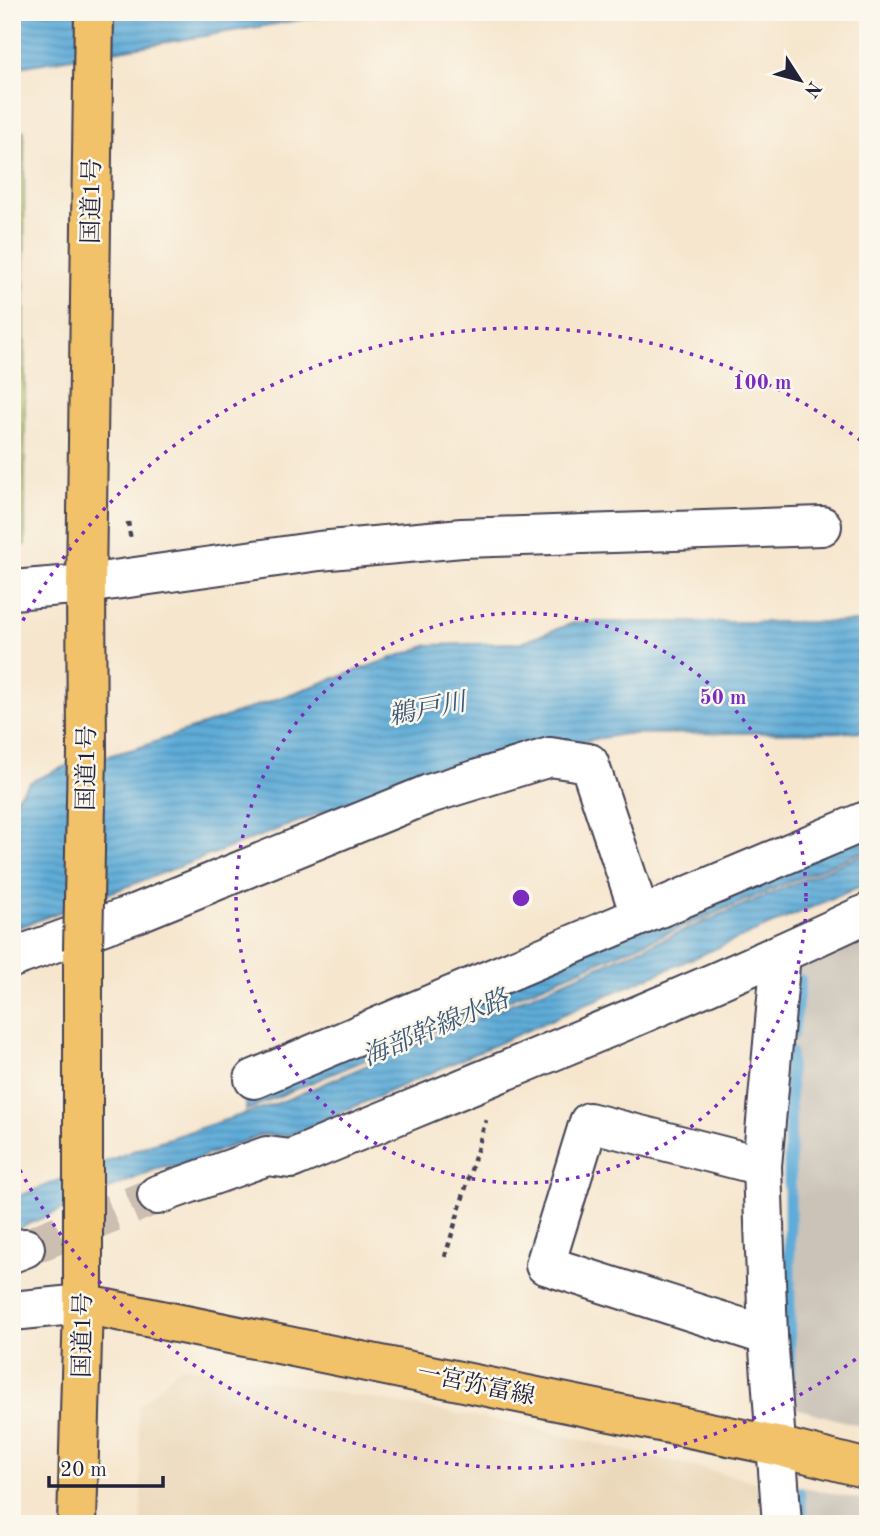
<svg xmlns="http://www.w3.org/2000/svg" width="880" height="1536" font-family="'Old Standard TT','Noto Serif JP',serif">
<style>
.built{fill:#ebd8ba}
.railway{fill:#cbc3b8}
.grass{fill:url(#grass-tufts);stroke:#6a7453;stroke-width:2}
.water{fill:url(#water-rules);stroke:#40678a;stroke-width:2}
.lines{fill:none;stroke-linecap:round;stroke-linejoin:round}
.stream{stroke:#5eacd8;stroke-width:12}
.minor-tunnel{stroke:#ccbfb1;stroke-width:38;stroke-dasharray:38 19;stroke-linecap:butt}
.minor-casing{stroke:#423f51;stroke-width:42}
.major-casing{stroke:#423f51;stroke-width:42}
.highway-casing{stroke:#423f51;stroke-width:42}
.path{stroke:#423f51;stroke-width:4.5;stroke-dasharray:5 5;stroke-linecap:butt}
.minor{stroke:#fff;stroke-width:38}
.major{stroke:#f2c26a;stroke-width:38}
.highway{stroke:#f2c26a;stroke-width:38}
.highway-bridge-casing{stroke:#423f51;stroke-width:42;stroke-linecap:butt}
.highway-bridge{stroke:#f2c26a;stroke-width:38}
.ring{fill:none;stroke:#7b2cbf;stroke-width:3.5;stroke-dasharray:3.5 7}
.labels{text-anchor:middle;stroke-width:5;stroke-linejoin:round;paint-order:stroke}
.street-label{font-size:24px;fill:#22223b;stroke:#fbf7ec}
.water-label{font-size:26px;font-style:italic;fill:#3a597a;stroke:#fbf7ec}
.centre{fill:#7b2cbf;stroke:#fbf7ec;stroke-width:3.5}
.ring-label{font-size:21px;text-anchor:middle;font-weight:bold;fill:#7b2cbf;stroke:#fbf7ec;stroke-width:5;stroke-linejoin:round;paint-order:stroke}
</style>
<defs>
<pattern id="grass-tufts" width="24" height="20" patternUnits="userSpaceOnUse" patternTransform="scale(1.75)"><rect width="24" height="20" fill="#b1c66b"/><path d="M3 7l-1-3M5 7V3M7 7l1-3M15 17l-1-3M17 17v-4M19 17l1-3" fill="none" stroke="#98aa5e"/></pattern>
<pattern id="water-rules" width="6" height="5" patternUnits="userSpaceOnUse" patternTransform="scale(1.75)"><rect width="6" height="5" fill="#5eacd8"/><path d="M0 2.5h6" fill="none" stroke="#4d8cb0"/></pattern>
</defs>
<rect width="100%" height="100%" fill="#fbf7ec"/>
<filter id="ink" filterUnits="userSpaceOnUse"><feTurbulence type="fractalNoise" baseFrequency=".0143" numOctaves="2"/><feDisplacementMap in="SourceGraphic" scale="14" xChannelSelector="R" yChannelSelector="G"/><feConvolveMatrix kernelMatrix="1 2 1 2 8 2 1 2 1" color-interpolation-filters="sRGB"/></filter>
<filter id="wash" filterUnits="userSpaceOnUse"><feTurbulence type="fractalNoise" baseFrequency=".00686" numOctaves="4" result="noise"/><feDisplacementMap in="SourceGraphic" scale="28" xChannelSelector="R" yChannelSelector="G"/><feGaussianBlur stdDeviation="1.57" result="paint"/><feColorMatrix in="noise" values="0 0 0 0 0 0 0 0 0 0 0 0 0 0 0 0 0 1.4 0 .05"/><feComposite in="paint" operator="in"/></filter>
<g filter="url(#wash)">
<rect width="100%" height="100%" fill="#f6e6ce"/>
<!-- built -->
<polygon class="built" points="181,1366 506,1422 745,1479 769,1487 771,1524 142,1524 138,1407"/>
<!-- railway -->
<g class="railway">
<polygon points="868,928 868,1428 785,1405 783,1052 788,963"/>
<polygon points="798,1486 868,1501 868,1524 797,1524"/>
</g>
<!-- grass -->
<polygon class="grass" points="12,130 24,131 25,545 12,545"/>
<!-- water -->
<g class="water">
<polygon points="12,12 347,12 12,68"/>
<polygon points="576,622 868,622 868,732 624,734 485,758 392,786 12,930 12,802 30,782 64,767 138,748 429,645 519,643"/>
<polygon points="868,831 868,849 246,1110 246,1096"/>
<polygon points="868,852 868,883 605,996 288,1136 261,1135 175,1167 163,1166 12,1231 12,1199 148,1145 281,1102"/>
</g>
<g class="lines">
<!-- stream -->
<g class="stream">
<polyline points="793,1034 800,980"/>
<polyline points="789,1377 790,1052"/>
<polyline points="799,1493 802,1524"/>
</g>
</g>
</g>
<g filter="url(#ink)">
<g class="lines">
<!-- minor-tunnel -->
<polyline class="minor-tunnel" points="25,1248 157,1195"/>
<!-- minor casing -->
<g class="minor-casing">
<g id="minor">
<polyline points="12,590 86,584 319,551 462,538 822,526"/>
<polyline points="781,954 762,1166 768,1336 782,1524"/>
<polyline points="12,958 137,913 429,794 550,757 589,763 640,915"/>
<polyline points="254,1079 863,822"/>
<polyline points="762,1166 589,1122 545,1265 768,1336"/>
<path d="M157 1195 267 1156 291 1159C484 1079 679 1002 868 913"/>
<polyline points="12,1253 25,1248"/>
<polyline points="12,1311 83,1304"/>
</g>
</g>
<!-- major casing -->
<g class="major-casing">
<polyline id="major" points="83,1304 777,1446 868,1469"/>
</g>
<!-- highway casing -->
<g class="highway-casing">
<g id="highway">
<polyline points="87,752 86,584 94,12"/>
<polyline points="77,1524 83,1304 83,950"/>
</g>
</g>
<!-- path -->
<g class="path">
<polyline points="128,522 131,541"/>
<polyline points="445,1257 486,1120"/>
</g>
<!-- minor -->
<use href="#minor" class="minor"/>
<!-- major -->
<use href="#major" class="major"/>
<!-- highway -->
<use href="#highway" class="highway"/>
<!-- highway-bridge casing -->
<g class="highway-bridge-casing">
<polyline id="highway-bridge" points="83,950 87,752"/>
</g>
<!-- highway-bridge -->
<use href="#highway-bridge" class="highway-bridge"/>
</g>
</g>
<!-- distance rings -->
<g class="ring">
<circle cx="521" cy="898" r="285"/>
<path d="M864 1353A570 570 0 0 1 13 1157M13 639A570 570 0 0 1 864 443"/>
</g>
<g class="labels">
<!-- street labels -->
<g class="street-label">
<text transform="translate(91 201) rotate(-89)" y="8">国道1号</text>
<text transform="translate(86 768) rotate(-89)" y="8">国道1号</text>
<text transform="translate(82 1335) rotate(-89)" y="8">国道1号</text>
<text transform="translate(476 1384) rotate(12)" y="8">一宮弥富線</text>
</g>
<!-- water labels -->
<g class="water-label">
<text transform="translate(427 708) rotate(-11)" y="9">鵜戸川</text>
<text transform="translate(435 1027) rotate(-23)" y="9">海部幹線水路</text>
</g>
</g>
<circle cx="521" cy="898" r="10" class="centre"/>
<g class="ring-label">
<text x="762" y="389">100 m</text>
<text x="723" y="704">50 m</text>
</g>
<!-- margin -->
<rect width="880" height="1536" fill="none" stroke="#fbf7ec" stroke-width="42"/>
<!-- north arrow -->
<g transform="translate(800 80) rotate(126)" stroke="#fbf7ec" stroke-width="5" paint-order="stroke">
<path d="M0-5L12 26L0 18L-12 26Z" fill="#22223b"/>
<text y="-10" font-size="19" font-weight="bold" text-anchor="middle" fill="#22223b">N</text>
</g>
<!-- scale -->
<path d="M49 1476v10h114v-10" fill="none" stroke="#22223b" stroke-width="3.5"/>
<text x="60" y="1476" font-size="21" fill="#22223b" stroke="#fbf7ec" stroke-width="5" paint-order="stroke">20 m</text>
</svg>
